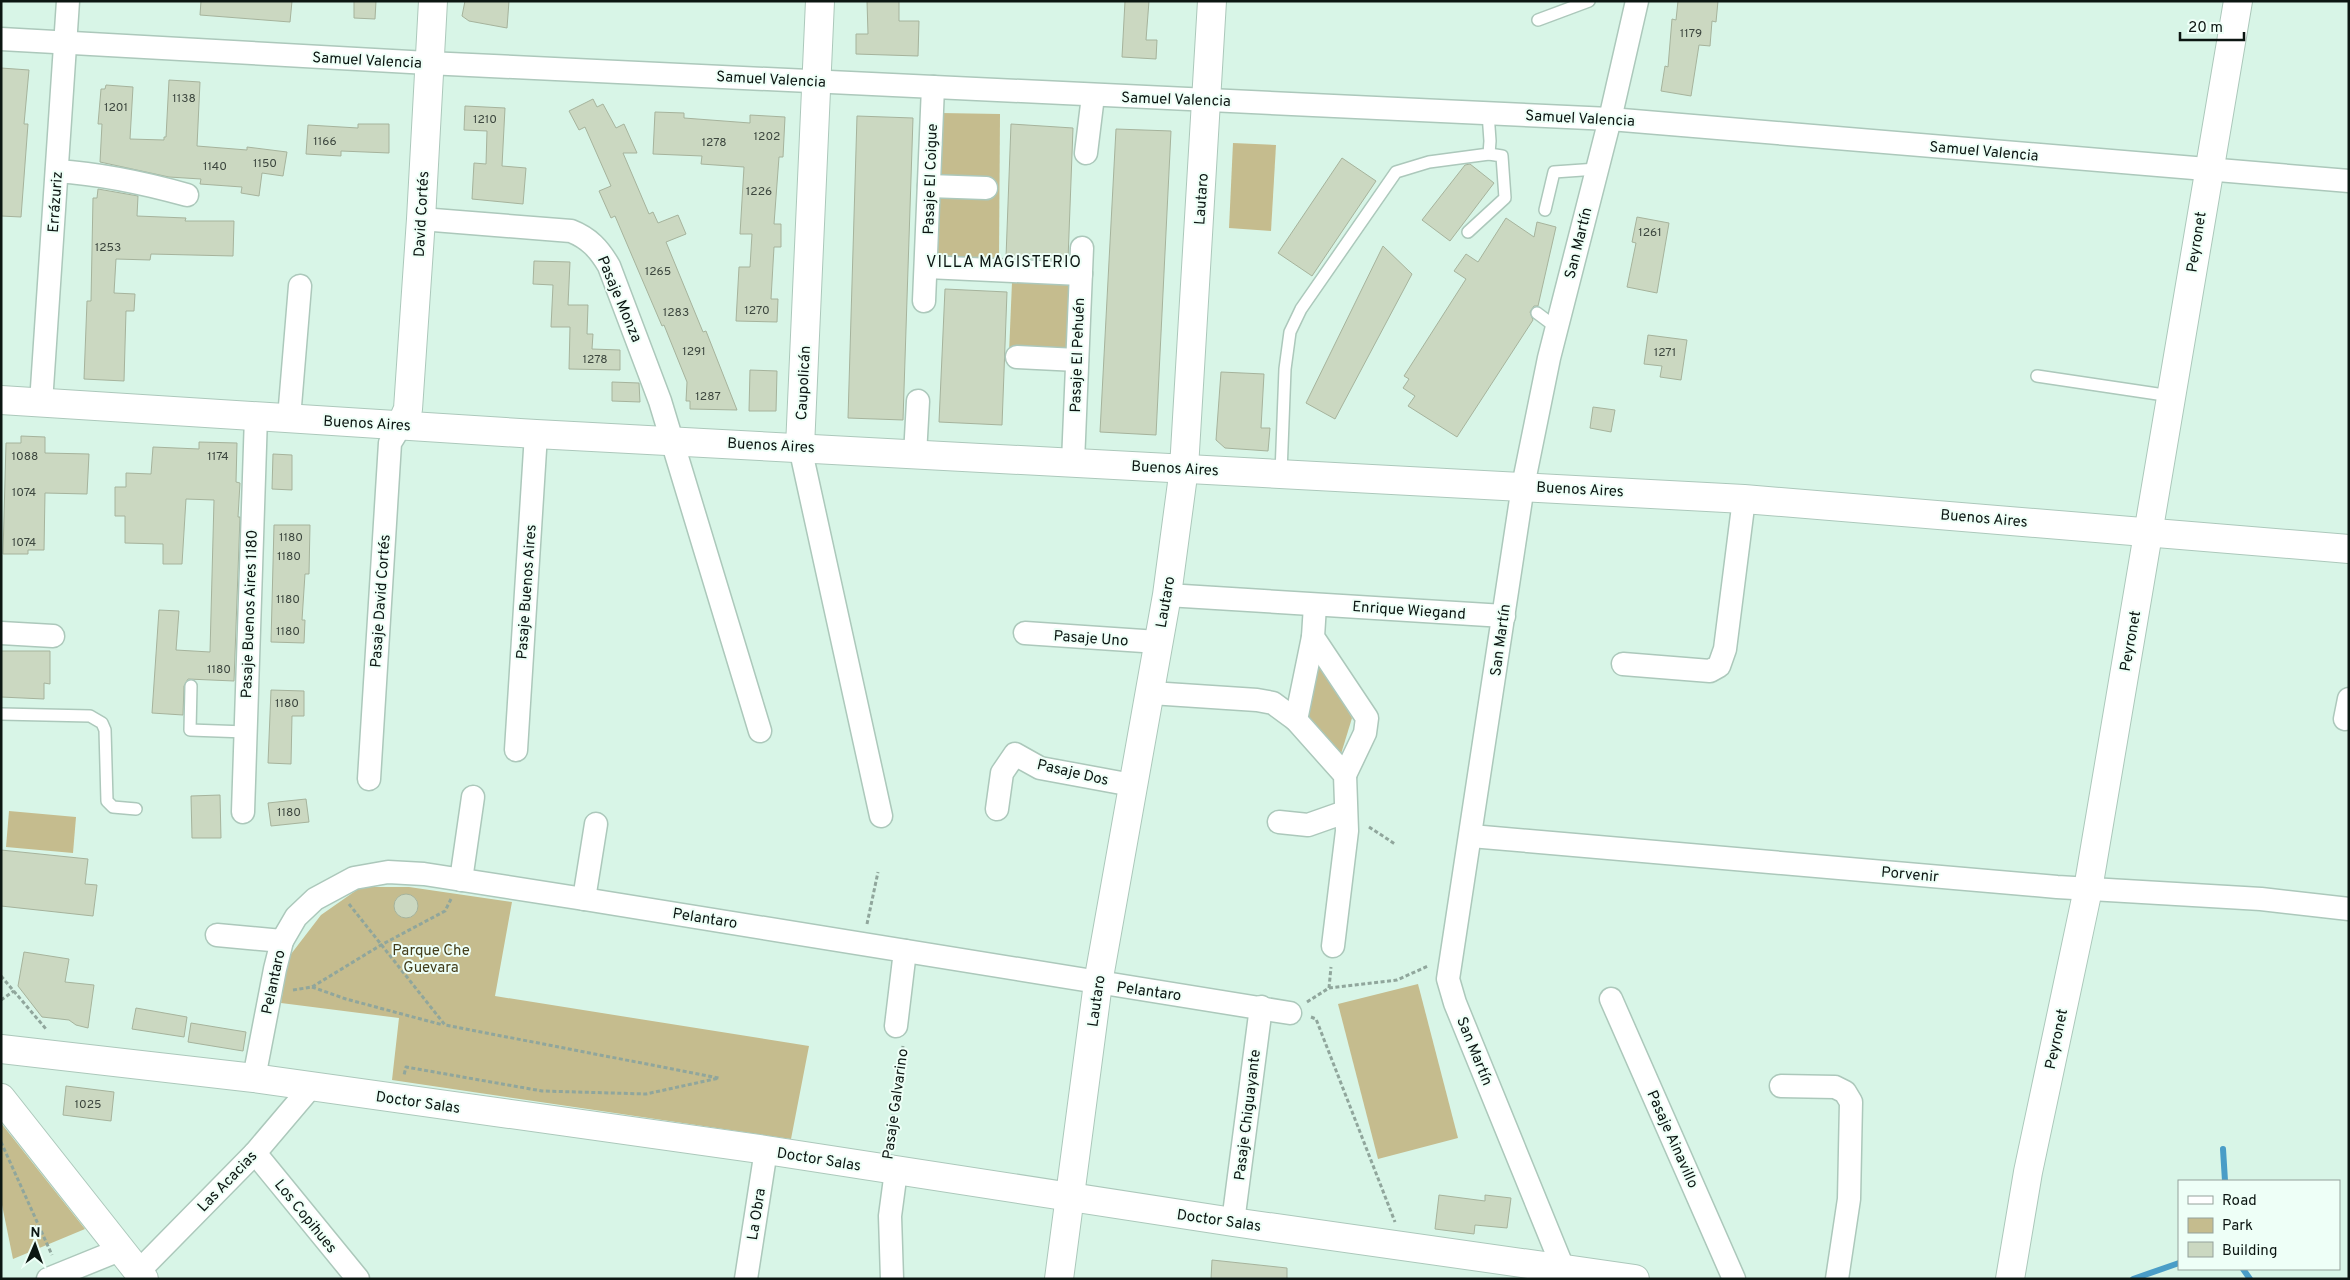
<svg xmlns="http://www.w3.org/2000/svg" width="2350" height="1280" font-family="Overpass,sans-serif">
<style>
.green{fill:#c5bc8e}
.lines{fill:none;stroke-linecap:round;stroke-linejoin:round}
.stream{stroke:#4a9dc7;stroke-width:6}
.building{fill:#cbd8c1;stroke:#a6b39c}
.service-casing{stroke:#acc8bb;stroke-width:14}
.minor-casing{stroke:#acc8bb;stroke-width:25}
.tertiary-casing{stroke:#acc8bb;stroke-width:30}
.secondary-casing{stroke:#acc8bb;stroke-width:30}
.path{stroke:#90a69c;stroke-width:3;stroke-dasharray:4 2.5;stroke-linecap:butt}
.service{stroke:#fff;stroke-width:11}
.minor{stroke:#fff;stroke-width:22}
.tertiary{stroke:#fff;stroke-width:28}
.secondary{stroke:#fff;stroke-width:28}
.labels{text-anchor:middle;stroke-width:4;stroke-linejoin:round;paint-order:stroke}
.number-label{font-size:12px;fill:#3c463e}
.street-label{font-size:15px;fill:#0c1612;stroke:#eefff7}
.park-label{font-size:15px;fill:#423c19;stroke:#eefff7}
.neighbourhood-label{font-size:16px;letter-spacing:1px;fill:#0c1612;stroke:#eefff7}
</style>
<rect width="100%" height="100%" fill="#d8f5e7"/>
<!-- green -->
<g class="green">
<polygon points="941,113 1000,114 999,259 936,257"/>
<polygon points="1233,143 1276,145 1271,231 1229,228"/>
<polygon points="1012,282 1073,285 1071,354 1009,353"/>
<polygon points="1319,661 1352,718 1341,754 1307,720"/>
<polygon points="9,811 76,817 73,853 6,847"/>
<polygon points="361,887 409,887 512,902 495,996 809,1046 791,1139 392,1080 399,1018 281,1003 288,958 321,915"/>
<polygon points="1418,984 1458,1138 1378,1159 1338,1004"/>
<polygon points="1,1123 85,1229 13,1259 1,1200"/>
</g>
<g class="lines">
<!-- stream -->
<g class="stream">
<polyline points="2223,1149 2225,1181"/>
<polyline points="2243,1269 2250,1279"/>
<polyline points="2133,1279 2179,1263"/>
</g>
</g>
<!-- building -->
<g class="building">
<polygon points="201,1 292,1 290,22 200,15"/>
<polygon points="354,1 376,1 375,19 354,18"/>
<polygon points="465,1 509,1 507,28 469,21 462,16"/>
<polygon points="867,1 899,1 899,21 919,21 918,56 856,54 856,34 868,34"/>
<polygon points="1125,1 1149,1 1146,40 1157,40 1156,59 1122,57"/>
<polygon points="1678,1 1718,1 1716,22 1712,21 1710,46 1699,45 1691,96 1661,91 1665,66 1668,67 1672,19 1676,20"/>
<polygon points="1,68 29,70 24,124 28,124 21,217 1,216"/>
<polygon points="169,80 200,82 197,146 247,150 247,147 287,152 283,176 262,173 259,196 241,193 242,187 200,184 201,179 169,177 100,162 102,124 98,124 101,89 105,89 106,85 133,87 130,139 164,140 164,137 166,137"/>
<polygon points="593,99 597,107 603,104 616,128 624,124 637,153 623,153 649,214 653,212 658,223 678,215 686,234 666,242 703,332 706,331 737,410 690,409 690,401 686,401 687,382 664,325 662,326 615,216 611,218 599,191 611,186 585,127 579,130 569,111"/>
<polygon points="465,106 505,108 502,166 526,168 523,204 472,199 474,163 486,164 487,131 464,130"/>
<polygon points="655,112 684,113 684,118 750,123 750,115 785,117 783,157 779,157 774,224 781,224 781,247 774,247 771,299 778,299 777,322 736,321 739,267 750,267 752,234 740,234 744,167 701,164 702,156 653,154"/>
<polygon points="857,116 913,118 903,420 848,418"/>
<polygon points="358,124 389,124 389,153 341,151 341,156 306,154 308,125 358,128"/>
<polygon points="1011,124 1073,128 1068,260 1006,257"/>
<polygon points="1116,129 1171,131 1156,435 1100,432"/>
<polygon points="1342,158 1376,181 1312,276 1278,253"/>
<polygon points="1470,164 1494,183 1450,241 1422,220 1465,165"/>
<polygon points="98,189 138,196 137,216 186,218 185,221 234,221 233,256 151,254 150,260 116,259 114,293 135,294 134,311 126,311 124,381 84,379 87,301 91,301 93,198 97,198"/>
<polygon points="1637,217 1669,223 1657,293 1627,287 1636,243 1632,242"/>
<polygon points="1506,218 1534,237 1537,222 1556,227 1538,306 1534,306 1530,312 1533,320 1457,437 1408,406 1415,396 1403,388 1409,379 1404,376 1466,279 1454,271 1466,254 1478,262"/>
<polygon points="1383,246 1412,274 1335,419 1306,403"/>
<polygon points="534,261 570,262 568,305 588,305 587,334 593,334 592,349 620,350 620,370 569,369 570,327 551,327 553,285 533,284"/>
<polygon points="945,289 1007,292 1002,425 939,422"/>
<polygon points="1648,335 1687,340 1681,380 1660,377 1662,366 1644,364"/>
<polygon points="750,370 777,371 776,411 749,411"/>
<polygon points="1221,372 1264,374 1261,428 1270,428 1268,451 1225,448 1216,440"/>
<polygon points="612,382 639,383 640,402 612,401"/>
<polygon points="1593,407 1615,410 1611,432 1590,428"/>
<polygon points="21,436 45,437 45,453 89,454 87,494 45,493 44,550 28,550 28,554 3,554 6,443 21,443"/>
<polygon points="199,442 237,443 236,482 240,483 238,517 240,517 234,681 188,679 184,686 183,715 152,713 159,610 179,611 176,650 210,652 214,500 186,499 182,564 163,564 163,544 125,543 125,516 115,516 115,487 126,487 126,473 151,474 153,447 199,449"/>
<polygon points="273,454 292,455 292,490 272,489"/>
<polygon points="274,525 310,525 309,574 305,574 302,620 305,620 304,643 271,642"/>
<polygon points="1,651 50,651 50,684 44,683 44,699 1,697"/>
<polygon points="271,690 304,691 304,716 292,716 291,764 268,763"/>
<polygon points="220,795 221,838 192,838 191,796"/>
<polygon points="306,799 309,822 271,826 268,803"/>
<polygon points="1,850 88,859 85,884 97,885 93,916 1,906"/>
<circle cx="406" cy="906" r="12"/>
<polygon points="24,952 69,959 65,982 94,985 88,1028 76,1025 69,1020 42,1017 18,986"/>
<polygon points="136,1008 187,1017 184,1037 132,1029"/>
<polygon points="191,1023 246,1032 243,1051 188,1042"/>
<polygon points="66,1086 114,1092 111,1121 63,1115"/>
<polygon points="1439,1195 1485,1201 1485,1195 1511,1198 1507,1228 1475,1225 1474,1234 1435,1229"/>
<polygon points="1212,1260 1287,1268 1287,1279 1211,1279"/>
</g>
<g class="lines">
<!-- service casing -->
<g class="service-casing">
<g id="service">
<polyline points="1538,20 1589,1"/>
<polyline points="1545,210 1554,172 1597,169"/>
<polyline points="1468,232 1505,198 1502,156 1489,154"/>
<polyline points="1537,313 1557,328"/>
<polyline points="2037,376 2171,396"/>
<polyline points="1281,473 1285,369 1290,332 1301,309 1396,172 1429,162 1489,154 1490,141 1488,113"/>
<polyline points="191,686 190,730 246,732"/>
<polyline points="1,714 90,716 102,723 105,730 107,801 113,807 136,809"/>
</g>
</g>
<!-- minor casing -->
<g class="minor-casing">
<g id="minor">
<polyline points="1,39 428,63 1610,119 2349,181"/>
<polyline points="1086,153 1093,96"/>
<path d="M57 171C102 174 144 183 187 195"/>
<polyline points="929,186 986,188"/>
<path d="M421 219 571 231C589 238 599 249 609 266L660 401 760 731"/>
<polyline points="927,267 1081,274"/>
<polyline points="924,301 933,87"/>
<polyline points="1017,357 1077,360"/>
<polyline points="41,403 68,1"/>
<polyline points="289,418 300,286"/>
<polyline points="800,447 881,816"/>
<polyline points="915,455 918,401"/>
<polyline points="1073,462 1082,248"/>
<polyline points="1167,595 1504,616"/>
<polyline points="1315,605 1313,637 1367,718 1365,733 1345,775"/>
<polyline points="1,633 53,636"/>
<polyline points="1025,633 1158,642"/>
<polyline points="1623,664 1710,671 1719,666 1725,649 1744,499"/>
<polyline points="1151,693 1257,700 1273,703 1296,720 1345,775 1347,831 1333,946"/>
<polyline points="2345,719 2349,699"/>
<polyline points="1296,720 1313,637"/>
<polyline points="516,750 536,434"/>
<polyline points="369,779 390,443 401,425"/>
<polyline points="997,809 1002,773 1015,754 1040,768 1132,785"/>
<polyline points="243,812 256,416"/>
<polyline points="1279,822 1308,825 1345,812"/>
<polyline points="1471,836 2057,887 2261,899 2349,909"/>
<polyline points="461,880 473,797"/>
<polyline points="584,899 596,824"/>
<polyline points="217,935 282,941"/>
<polyline points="1611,999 1734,1279"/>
<polyline points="896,1026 905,951"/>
<polyline points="254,1078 275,969 282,941 296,917 315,899 354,878 388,872 424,874 584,899 1290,1013"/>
<polyline points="1781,1086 1835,1087 1845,1092 1851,1102 1849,1199 1837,1279"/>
<polyline points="255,1153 358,1279"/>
<polyline points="1233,1222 1261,1007"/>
<polyline points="1563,1268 1455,1003 1448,979 1523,486 1549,358 1610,119 1637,1"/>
<polyline points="139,1271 255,1153 311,1087"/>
<polyline points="48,1279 122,1249"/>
<polyline points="746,1279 766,1150"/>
<polyline points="892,1279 890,1216 896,1171"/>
</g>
</g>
<!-- tertiary casing -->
<g class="tertiary-casing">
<g id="tertiary">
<polyline points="1,400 536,434 1744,499 2349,549"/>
<polyline points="401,425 408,409 421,219 433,1"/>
<polyline points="800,447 820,1"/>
</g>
</g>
<!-- secondary casing -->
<g class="secondary-casing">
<g id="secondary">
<polyline points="1,1049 254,1078 766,1150 1233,1222 1635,1279"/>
<polyline points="1,1098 144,1279"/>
<polyline points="1059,1279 1098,983 1167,595 1184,468 1212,1"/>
<polyline points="2010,1279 2028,1172 2088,889 2238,1"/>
</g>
</g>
<!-- path -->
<g class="path">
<polyline points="1369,827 1395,844"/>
<polyline points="349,904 445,1025 719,1078 646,1094 542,1091 406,1067 404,1075"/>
<polyline points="867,924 878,872"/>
<polyline points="1,976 46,1029"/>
<polyline points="312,987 346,999 443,1025"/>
<polyline points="1329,988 1331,967"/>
<polyline points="293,990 312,987 381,945 445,911 451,899"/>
<polyline points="1,1000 14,991"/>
<polyline points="1307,1002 1329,988 1397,980 1428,966"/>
<polyline points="1311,1017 1316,1019 1395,1222"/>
<polyline points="1,1142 52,1255"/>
<polyline points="889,1144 903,1046"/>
</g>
<!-- service -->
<use href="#service" class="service"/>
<!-- minor -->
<use href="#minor" class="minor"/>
<!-- tertiary -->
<use href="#tertiary" class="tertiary"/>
<!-- secondary -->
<use href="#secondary" class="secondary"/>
</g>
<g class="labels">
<!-- number labels -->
<g class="number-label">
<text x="1691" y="37">1179</text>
<text x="184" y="102">1138</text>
<text x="116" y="111">1201</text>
<text x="485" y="123">1210</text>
<text x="767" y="140">1202</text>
<text x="325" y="145">1166</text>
<text x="714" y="146">1278</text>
<text x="265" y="167">1150</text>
<text x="215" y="170">1140</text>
<text x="759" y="195">1226</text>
<text x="1650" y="236">1261</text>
<text x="108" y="251">1253</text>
<text x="658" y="275">1265</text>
<text x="757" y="314">1270</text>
<text x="676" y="316">1283</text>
<text x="694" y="355">1291</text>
<text x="1665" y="356">1271</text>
<text x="595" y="363">1278</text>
<text x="708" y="400">1287</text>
<text x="25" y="460">1088</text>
<text x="218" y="460">1174</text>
<text x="24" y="496">1074</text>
<text x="291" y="541">1180</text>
<text x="24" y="546">1074</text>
<text x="289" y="560">1180</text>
<text x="288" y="603">1180</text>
<text x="288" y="635">1180</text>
<text x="219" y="673">1180</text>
<text x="287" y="707">1180</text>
<text x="289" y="816">1180</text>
<text x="88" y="1108">1025</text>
</g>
<!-- street labels -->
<g class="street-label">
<text transform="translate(367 60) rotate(3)" y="5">Samuel Valencia</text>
<text transform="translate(771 79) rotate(3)" y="5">Samuel Valencia</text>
<text transform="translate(1176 99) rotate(2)" y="5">Samuel Valencia</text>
<text transform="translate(1580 118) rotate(3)" y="5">Samuel Valencia</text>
<text transform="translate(1984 151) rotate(5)" y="5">Samuel Valencia</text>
<text transform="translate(930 179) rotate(-88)" y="5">Pasaje El Coigue</text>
<text transform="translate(1201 199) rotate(-86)" y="5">Lautaro</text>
<text transform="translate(55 202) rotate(-86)" y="5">Errázuriz</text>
<text transform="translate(421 214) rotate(-87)" y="5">David Cortés</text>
<text transform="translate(2196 242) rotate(-81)" y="5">Peyronet</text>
<text transform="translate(1578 243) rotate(-76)" y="5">San Martín</text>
<text transform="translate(620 299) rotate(67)" y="5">Pasaje Monza</text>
<text transform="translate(1077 355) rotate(-88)" y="5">Pasaje El Pehuén</text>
<text transform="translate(803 383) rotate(-87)" y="5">Caupolicán</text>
<text transform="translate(367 423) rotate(3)" y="5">Buenos Aires</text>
<text transform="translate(771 445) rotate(3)" y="5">Buenos Aires</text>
<text transform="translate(1175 468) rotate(3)" y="5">Buenos Aires</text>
<text transform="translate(1580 489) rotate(3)" y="5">Buenos Aires</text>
<text transform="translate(1984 518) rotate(5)" y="5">Buenos Aires</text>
<text transform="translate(526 592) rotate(-86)" y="5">Pasaje Buenos Aires</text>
<text transform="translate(380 601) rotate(-86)" y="5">Pasaje David Cortés</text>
<text transform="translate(1165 602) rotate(-80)" y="5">Lautaro</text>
<text transform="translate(1409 610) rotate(4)" y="5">Enrique Wiegand</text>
<text transform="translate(249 614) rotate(-88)" y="5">Pasaje Buenos Aires 1180</text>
<text transform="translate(1091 638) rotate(4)" y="5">Pasaje Uno</text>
<text transform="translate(1500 640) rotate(-82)" y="5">San Martín</text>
<text transform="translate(2130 641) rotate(-80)" y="5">Peyronet</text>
<text transform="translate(1073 772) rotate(13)" y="5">Pasaje Dos</text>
<text transform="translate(1910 874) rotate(5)" y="5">Porvenir</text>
<text transform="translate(705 918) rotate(9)" y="5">Pelantaro</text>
<text transform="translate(273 982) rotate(-78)" y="5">Pelantaro</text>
<text transform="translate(1149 991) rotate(8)" y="5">Pelantaro</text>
<text transform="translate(1096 1001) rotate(-82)" y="5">Lautaro</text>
<text transform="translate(2056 1039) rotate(-78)" y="5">Peyronet</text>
<text transform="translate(1475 1051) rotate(68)" y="5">San Martín</text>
<text transform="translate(418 1102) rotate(8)" y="5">Doctor Salas</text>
<text transform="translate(895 1104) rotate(-82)" y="5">Pasaje Galvarino</text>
<text transform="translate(1247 1115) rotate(-83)" y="5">Pasaje Chiguayante</text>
<text transform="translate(1673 1139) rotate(66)" y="5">Pasaje Ainavillo</text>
<text transform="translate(819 1159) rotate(9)" y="5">Doctor Salas</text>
<text transform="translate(227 1181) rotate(-46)" y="5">Las Acacias</text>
<text transform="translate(756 1214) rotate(-81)" y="5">La Obra</text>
<text transform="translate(306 1216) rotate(51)" y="5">Los Copihues</text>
<text transform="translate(1219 1220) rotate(8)" y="5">Doctor Salas</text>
</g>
<!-- park labels -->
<g class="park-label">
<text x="431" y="955">Parque Che<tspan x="431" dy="17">Guevara</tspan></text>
</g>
<!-- neighbourhood labels -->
<g class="neighbourhood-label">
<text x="1004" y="267">VILLA MAGISTERIO</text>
</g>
</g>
<!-- border -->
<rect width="2350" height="1280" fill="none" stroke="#0c1612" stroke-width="5"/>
<!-- legend -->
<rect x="2178" y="1180" width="162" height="90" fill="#eefff7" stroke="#94a29b"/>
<rect x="2188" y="1196" width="25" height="8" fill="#ffffff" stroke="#94a29b"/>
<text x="2222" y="1205" font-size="15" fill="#0c1612">Road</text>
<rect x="2188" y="1218" width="25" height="15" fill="#c5bc8e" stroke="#94a29b"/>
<text x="2222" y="1230" font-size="15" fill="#0c1612">Park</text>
<rect x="2188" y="1242" width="25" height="15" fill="#cbd8c1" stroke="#94a29b"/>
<text x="2222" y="1255" font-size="15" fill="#0c1612">Building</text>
<!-- north arrow -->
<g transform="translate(35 1245) rotate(2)" stroke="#eefff7" stroke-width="4" paint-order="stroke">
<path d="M0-4L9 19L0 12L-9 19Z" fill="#0c1612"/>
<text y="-8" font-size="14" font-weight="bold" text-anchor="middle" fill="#0c1612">N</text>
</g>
<!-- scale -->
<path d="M2180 32v8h64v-8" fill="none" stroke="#0c1612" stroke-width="2.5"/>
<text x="2188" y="32" font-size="15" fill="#0c1612" stroke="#eefff7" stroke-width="4" paint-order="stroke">20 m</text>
</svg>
